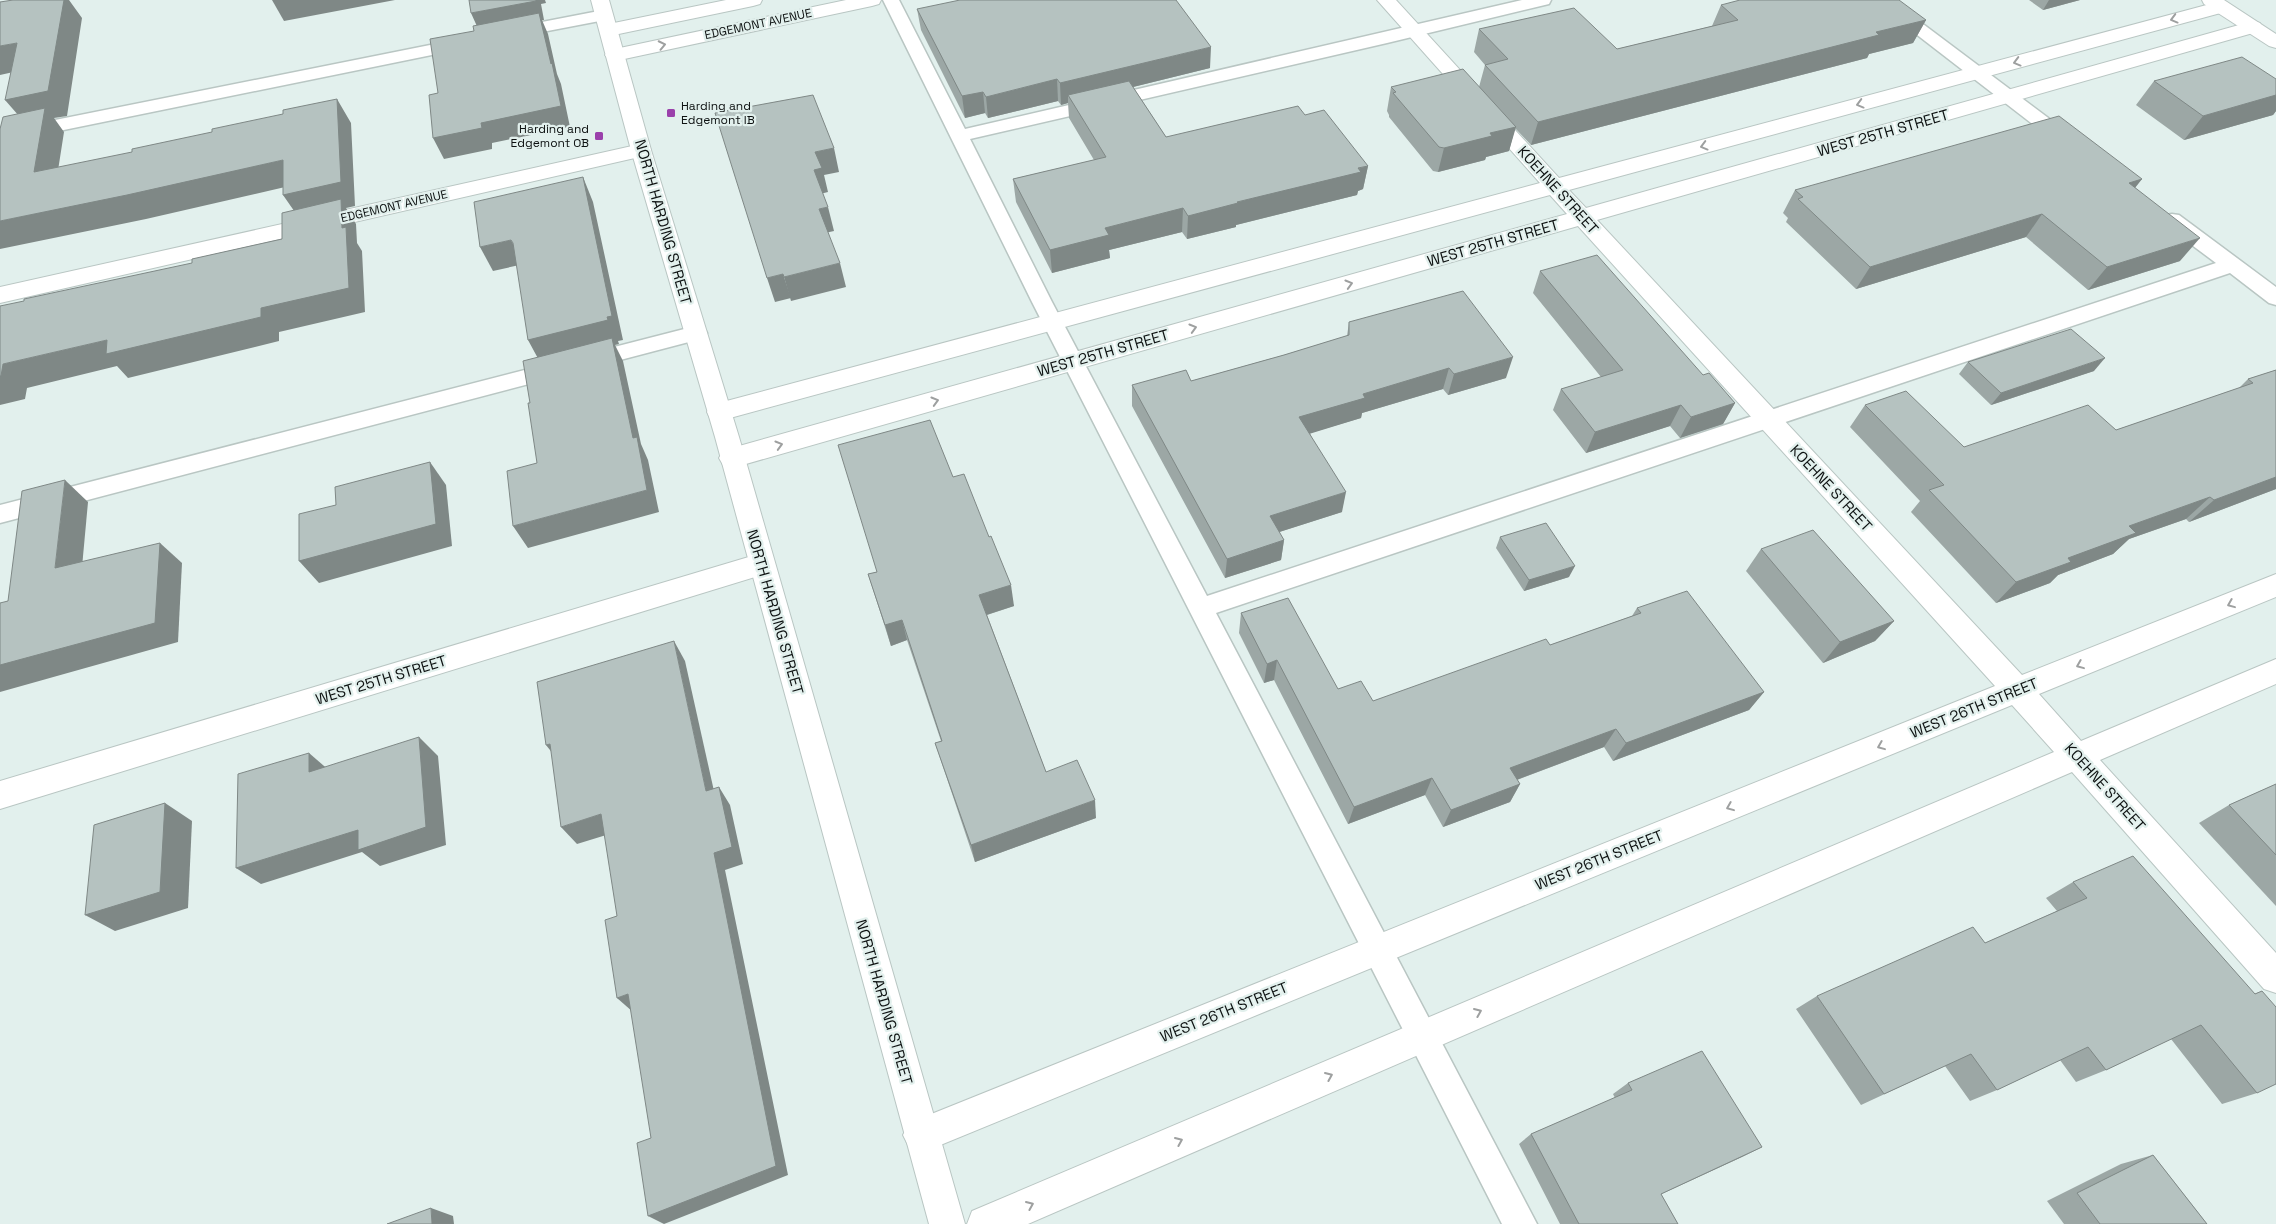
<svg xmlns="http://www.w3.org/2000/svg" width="2276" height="1224" font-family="'Space Grotesk',sans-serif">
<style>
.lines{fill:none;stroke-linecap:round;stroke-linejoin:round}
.service-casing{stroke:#b9c6c3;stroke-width:3}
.minor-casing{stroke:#b9c6c3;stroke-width:2}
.tertiary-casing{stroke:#b9c6c3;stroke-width:2}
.secondary-casing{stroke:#b9c6c3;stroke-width:2}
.service{fill:#fff;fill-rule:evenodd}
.minor{fill:#fff;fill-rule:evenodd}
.tertiary{fill:#fff;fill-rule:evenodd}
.secondary{fill:#fff;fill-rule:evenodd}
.wall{fill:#9ca7a5}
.shaded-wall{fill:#7f8886}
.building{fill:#b5c2c0;stroke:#7f8886}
.oneway{stroke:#9ea0a0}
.poi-dot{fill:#9a40ab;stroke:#e2f0ed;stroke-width:2}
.labels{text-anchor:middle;stroke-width:4.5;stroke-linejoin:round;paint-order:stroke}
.far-street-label{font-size:12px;fill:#0d1111;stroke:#e2f0ed}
.far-poi-label{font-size:12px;fill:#0d1111;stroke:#e2f0ed;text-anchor:start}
.street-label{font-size:15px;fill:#0d1111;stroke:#e2f0ed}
</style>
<rect width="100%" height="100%" fill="#e2f0ed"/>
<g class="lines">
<!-- service casing -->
<g class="service-casing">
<g id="service">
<polygon points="883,0 899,0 965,129 1522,0 1551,0 1549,4 1387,43 970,139 1052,302 1207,596 2216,263 2165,225 2162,220 2165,215 2172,214 2179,215 2276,287 2276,305 2269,303 2230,273 1216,613 1537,1224 1502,1224 1032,302"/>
<polygon points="1872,0 1891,0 2075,138 2077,142 2075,146 2068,148 2061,146"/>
<polygon points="604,10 610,11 612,15 610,19 511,38 505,37 502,33 505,29 511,28"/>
<polygon points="465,38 471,39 474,43 471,47 0,143 0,131"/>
<polygon points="696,326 704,328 707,333 704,338 0,523 0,505"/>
</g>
</g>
<!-- minor casing -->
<g class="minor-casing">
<g id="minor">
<polygon points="726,0 762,0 760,4 753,6 609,36 602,34 600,30 602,26 609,24"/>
<polygon points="846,0 881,0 879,4 872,6 615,61 608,59 605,55 608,51 615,49"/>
<polygon points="1377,0 1396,0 1559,178 2214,3 2221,1 2228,3 2230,7 2228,11 1569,190 1586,208 2246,23 2253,21 2260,23 2262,27 2260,31 1597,220 2022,675 2276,574 2276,597 2039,694 2081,741 2276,659 2276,684 2100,760 2276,953 2276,993 2264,989 2072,772 1028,1224 967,1224 972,1211 2054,752 2012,705 921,1153 909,1147 903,1135 909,1123 1995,686 1578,226 732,468 723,465 719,458 723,451 732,448 1567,214 1550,195 719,421 710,418 707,412 710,406 719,403 1540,183"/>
<polygon points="641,144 648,145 651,150 648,155 0,303 0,287"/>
<polygon points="762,553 771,556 775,564 771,572 0,809 0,781"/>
</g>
</g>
<!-- tertiary casing -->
<g class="tertiary-casing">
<polygon id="tertiary" points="591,0 609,0 651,150 739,437 965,1224 929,1224 715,437 631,150"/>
</g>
<!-- secondary casing -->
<g class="secondary-casing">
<polygon id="secondary" points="2202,0 2224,0 2276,34 2276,48 2269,46 2204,4"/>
</g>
<!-- service -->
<use href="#service" class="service"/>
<!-- minor -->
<use href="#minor" class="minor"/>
<!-- tertiary -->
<use href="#tertiary" class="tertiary"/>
<!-- secondary -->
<use href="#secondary" class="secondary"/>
</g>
<!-- wall -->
<g class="wall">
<polygon points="2029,0 2080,0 2043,10"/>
<polygon points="1721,5 1926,20 1913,43 1869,54 1867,58 1817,71 1531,145 1515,128 1509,151 1486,157 1485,160 1438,172 1433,171 1389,117 1389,115 1387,111 1391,87 1479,87 1485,65 1474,52 1479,29 1617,49 1712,26"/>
<polygon points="917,9 1210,68 1133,87 1166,137 1305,115 1368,166 1363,189 1358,191 1357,195 1236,225 1236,227 1187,239 1182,232 1109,250 1110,258 1052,273 1016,202 1013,179 1094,160 1069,118 1068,103 1061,105 1058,101 988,118 985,113 965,118 921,30"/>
<polygon points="2276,79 2276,111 2273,115 2184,140 2136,105 2154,81"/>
<polygon points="2142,179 2135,187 2180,261 2088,290 2026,237 1856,289 1786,222 1788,218 1783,213 1795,190"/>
<polygon points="1540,271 1703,375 1735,403 1723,424 1680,438 1670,426 1586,453 1553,410 1561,389 1601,377 1533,293"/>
<polygon points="1349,322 1506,378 1448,395 1443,389 1362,413 1361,418 1310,433 1342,512 1279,532 1284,540 1281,560 1225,578 1132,406 1132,385 1191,381 1284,355 1347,336"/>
<polygon points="1968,362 2094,371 1991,405 1959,374"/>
<polygon points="2276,370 2276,489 2189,522 2186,519 2129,539 2113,554 2058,575 2050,583 1996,603 1911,512 1920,501 1850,427 1865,405 1964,447 2116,430 2239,388 2248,379"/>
<polygon points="953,477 1014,606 987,615 1046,772 1096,818 975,862 941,761 935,743 941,741 907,640 891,646 868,574 877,572"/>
<polygon points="1500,537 1569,577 1524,591 1496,548"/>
<polygon points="1761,549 1894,621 1875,641 1823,663 1746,571"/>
<polygon points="1637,608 1764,692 1749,710 1613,761 1604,747 1517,780 1520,784 1510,802 1443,827 1425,795 1348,824 1274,680 1264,683 1239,633 1241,613 1338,689 1373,701 1550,645 1632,616"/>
<polygon points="2276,784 2276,906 2199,823 2229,805"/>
<polygon points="2073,882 2254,994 2262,991 2257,1093 2222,1104 2171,1039 2106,1070 2076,1082 2060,1060 1997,1090 1970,1101 1945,1066 1861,1105 1796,1009 1817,996 1985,943 2057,911 2046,898"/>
<polygon points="1628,1083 1762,1147 1661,1194 1678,1224 1560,1224 1519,1144 1531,1134 1615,1098 1613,1094"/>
<polygon points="2153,1155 2207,1224 2064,1224 2047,1201 2121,1164"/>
</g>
<!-- shaded-wall -->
<g class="shaded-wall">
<polygon points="64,0 69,0 82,18 67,116 54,118 64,132 54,196 34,172 26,124 5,100"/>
<polygon points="272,0 395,0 284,21"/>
<polygon points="536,0 545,0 546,3 541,4 544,20 542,20 548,34 557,74 561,84 570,127 492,143 492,149 444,159 433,138 481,123 480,33 471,13"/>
<polygon points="2049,0 2080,0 2043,10"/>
<polygon points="1926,20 1913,43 1869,54 1867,58 1531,145 1538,122 1876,32"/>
<polygon points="17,43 36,67 0,75 0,46"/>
<polygon points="1211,47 1210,68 1072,102 1068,95 1068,103 1061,105 1060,83"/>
<polygon points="1057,79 1058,101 988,118 986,97"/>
<polygon points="983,92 985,113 965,118 962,96"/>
<polygon points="2276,95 2276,111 2273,115 2184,140 2203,116"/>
<polygon points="337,99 351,123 355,206 346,208 356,224 357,243 362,251 365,312 279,332 279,341 128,378 117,366 27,388 25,399 0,405 0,376 3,364 107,340 261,308 342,228 299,218 283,195"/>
<polygon points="1516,127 1509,151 1486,157 1485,160 1438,172 1444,148 1490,133"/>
<polygon points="834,148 839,172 824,175 828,192 820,194 814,170 815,152"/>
<polygon points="283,160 298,184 146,219 0,249 0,221"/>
<polygon points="1368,166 1363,189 1358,191 1357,195 1236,225 1236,227 1187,239 1188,216"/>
<polygon points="583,177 593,202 623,340 618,341 619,344 615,345 623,361 641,444 648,460 659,512 528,548 513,526 647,490 541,364 528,340"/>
<polygon points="2142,179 2124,202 2129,183"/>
<polygon points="828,207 834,231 825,233 819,209"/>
<polygon points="1183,208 1182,232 1109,250 1110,258 1052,273 1050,250 1105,228"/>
<polygon points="2042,214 2026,237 1856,289 1870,267"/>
<polygon points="2200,238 2180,261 2088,290 2107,267"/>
<polygon points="511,240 524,264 493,271 480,247"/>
<polygon points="840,263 846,287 791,301 784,277"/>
<polygon points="783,274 791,298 775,302 767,278"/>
<polygon points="1513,357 1506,378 1448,395 1454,374"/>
<polygon points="2105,358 2094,371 1991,405 2001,393"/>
<polygon points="1449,368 1443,389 1362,413 1361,418 1296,438 1299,417 1363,394"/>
<polygon points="1735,403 1723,424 1680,438 1691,417"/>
<polygon points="1681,405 1670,426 1586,453 1595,432"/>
<polygon points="430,462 446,485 452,546 319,583 299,561"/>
<polygon points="2276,477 2276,489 2189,522 2214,500"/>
<polygon points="65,480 88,502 80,589 55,568"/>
<polygon points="1346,492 1342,512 1267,536 1270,516"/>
<polygon points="2210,497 2186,519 2129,539 2113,554 2058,575 2050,583 1996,603 2016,582 2068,558 2129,526"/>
<polygon points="1284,540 1281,560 1225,578 1227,559"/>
<polygon points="160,543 182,563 178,642 0,692 0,665"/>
<polygon points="1575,566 1569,577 1524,591 1529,580"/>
<polygon points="1011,585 1014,606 983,616 979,595"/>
<polygon points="902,620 907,640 891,646 885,625"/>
<polygon points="1894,621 1875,641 1823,663 1840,642"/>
<polygon points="674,641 685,661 718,809 706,791"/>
<polygon points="1277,660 1274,680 1264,683 1267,664"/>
<polygon points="1764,692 1749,710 1613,761 1626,743"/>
<polygon points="1616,729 1604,747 1500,786 1510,768"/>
<polygon points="419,737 438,756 446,845 380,866 362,852 261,884 236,868"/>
<polygon points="550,744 561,764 546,745"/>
<polygon points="309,753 331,772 309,772"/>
<polygon points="1432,778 1425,795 1348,824 1354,807"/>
<polygon points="1520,784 1510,802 1443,827 1451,810"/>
<polygon points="719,787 730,805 743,864 725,870 788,1175 664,1224 648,1216 714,853"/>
<polygon points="1095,800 1096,818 975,862 971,845"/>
<polygon points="165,803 192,821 188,908 115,931 85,915"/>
<polygon points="601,814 616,832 577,844 561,827"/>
<polygon points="628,994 633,1012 617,998"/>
<polygon points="1762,1147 1742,1157 1644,1202 1661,1194"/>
<polygon points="431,1208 453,1216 454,1224 432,1224"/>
</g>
<!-- building -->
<g class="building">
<polygon points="13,0 64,0 48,91 5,100 17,43 0,46 0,2"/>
<polygon points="469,0 536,0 536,1 471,13"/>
<polygon points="960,0 1176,0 1211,47 1060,83 1057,79 986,97 983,92 962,96 917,9"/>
<polygon points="1740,0 1899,0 1926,20 1876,32 1879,35 1828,48 1538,122 1485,65 1508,59 1479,29 1574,8 1617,49 1738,20 1721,5"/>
<polygon points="539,13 551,64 552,63 561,106 481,123 482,128 433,138 429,95 438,93 430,39 474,31 473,26"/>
<polygon points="2242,57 2276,79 2276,95 2203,116 2154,81"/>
<polygon points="1463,69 1516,127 1490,133 1492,136 1444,148 1439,147 1393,93 1396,92 1391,87"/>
<polygon points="1129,81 1166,137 1298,106 1305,115 1324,110 1368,166 1358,168 1361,172 1237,202 1238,203 1188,216 1183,208 1105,228 1109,235 1050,250 1013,179 1106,157 1068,95"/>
<polygon points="813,95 834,148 815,152 822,168 814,170 828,207 819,209 840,263 784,277 783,274 767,278 715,113"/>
<polygon points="337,99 341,182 283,195 283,160 127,195 0,221 0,129 3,117 45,108 34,172 132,152 132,149 212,132 212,129 283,114 283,110"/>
<polygon points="2059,116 2142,179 2129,183 2200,238 2107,267 2042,214 1870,267 1798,199 1803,197 1795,190"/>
<polygon points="583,177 612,316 607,317 608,320 528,340 513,243 511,240 480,247 474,202"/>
<polygon points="341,199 342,228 346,227 349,288 261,308 261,317 106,354 107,340 3,364 1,376 0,376 0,306 24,301 24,299 192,263 192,259 282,239 282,213"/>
<polygon points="1597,255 1703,375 1709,373 1735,403 1691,417 1681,405 1595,432 1561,389 1623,370 1540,271"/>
<polygon points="1463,291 1513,357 1454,374 1449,368 1363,394 1365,398 1299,417 1346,492 1270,516 1284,540 1227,559 1132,385 1186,370 1191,381 1284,355 1349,335 1349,322"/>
<polygon points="2071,329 2105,358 2001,393 1968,362"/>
<polygon points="612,338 633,438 637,437 647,490 513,526 507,471 537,463 528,403 530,403 523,361"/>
<polygon points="2276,370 2276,477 2214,500 2210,497 2129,526 2136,533 2068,558 2071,562 2016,582 1929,490 1944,485 1865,405 1906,391 1964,447 2088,405 2116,430 2253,383 2248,379"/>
<polygon points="930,420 953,477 964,474 989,537 991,536 1011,585 979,595 1046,772 1077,760 1095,800 971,845 935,743 942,741 902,620 885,625 868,574 877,572 838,445"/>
<polygon points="430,462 436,524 299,561 299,514 336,505 335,487"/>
<polygon points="65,480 55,568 160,543 155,623 0,665 0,603 8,601 22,491"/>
<polygon points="1546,523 1575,566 1529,580 1500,537"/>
<polygon points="1813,530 1894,621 1840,642 1761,549"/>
<polygon points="1687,591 1764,692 1626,743 1616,729 1510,768 1520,784 1451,810 1432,778 1354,807 1277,660 1267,664 1241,613 1288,598 1338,689 1361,681 1373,701 1546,639 1550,645 1641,613 1637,608"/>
<polygon points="674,641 706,791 719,787 732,847 714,853 776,1166 648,1216 637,1143 651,1138 628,994 617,998 605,920 617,916 601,814 561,827 550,744 546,745 537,682"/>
<polygon points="419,737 426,827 358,850 358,830 236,868 238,774 309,753 309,772"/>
<polygon points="2276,784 2276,855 2229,805"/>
<polygon points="165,803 160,892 85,915 94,825"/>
<polygon points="2133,856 2255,994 2262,991 2276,1007 2276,1084 2257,1093 2201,1025 2106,1070 2088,1047 1997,1090 1971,1054 1884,1094 1817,996 1973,927 1985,943 2087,898 2073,882"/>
<polygon points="1702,1051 1762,1147 1661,1194 1678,1224 1579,1224 1531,1134 1632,1090 1628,1083"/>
<polygon points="2153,1155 2207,1224 2100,1224 2077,1193"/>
<polygon points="431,1208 432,1224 387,1224"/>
</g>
<!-- one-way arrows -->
<defs><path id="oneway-chevron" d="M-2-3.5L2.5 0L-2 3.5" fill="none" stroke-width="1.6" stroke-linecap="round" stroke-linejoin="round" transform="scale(1.25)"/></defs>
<g class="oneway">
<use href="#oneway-chevron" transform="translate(2174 19) rotate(165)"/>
<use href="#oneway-chevron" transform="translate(662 45) rotate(-12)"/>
<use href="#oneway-chevron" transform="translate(2017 62) rotate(165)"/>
<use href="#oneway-chevron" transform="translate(1860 104) rotate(165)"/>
<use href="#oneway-chevron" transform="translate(1704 146) rotate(165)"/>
<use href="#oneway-chevron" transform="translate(1349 284) rotate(-16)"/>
<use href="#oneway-chevron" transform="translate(1193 328) rotate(-16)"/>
<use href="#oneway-chevron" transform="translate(935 401) rotate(-16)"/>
<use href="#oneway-chevron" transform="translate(779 445) rotate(-16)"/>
<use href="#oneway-chevron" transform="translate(2231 604) rotate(158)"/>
<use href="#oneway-chevron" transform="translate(2080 665) rotate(158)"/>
<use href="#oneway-chevron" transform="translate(1881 746) rotate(158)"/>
<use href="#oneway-chevron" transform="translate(1730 807) rotate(158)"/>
<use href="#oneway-chevron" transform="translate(1478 1012) rotate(-23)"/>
<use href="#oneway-chevron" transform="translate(1329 1076) rotate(-23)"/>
<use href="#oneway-chevron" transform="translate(1179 1141) rotate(-23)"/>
<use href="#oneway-chevron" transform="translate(1030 1205) rotate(-23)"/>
</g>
<!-- markers -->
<g class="poi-dot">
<rect x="666" y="108" width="10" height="10" rx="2.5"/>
<rect x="594" y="131" width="10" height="10" rx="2.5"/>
</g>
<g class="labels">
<!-- far-street labels -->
<g class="far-street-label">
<text transform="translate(758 24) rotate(-12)" y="4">EDGEMONT AVENUE</text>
<text transform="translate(394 206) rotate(-13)" y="4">EDGEMONT AVENUE</text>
</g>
<!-- far-poi labels -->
<g class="far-poi-label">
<text x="681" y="110">Harding and<tspan x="681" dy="14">Edgemont IB</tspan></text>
<text x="589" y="133" text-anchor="end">Harding and<tspan x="589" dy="14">Edgemont OB</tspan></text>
</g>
<!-- street labels -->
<g class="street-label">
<text transform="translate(1883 133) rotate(-16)" y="5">WEST 25TH STREET</text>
<text transform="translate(1558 190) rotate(48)" y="5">KOEHNE STREET</text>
<text transform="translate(663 222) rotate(74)" y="5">NORTH HARDING STREET</text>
<text transform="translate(1493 243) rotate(-16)" y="5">WEST 25TH STREET</text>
<text transform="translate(1103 353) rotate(-16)" y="5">WEST 25TH STREET</text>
<text transform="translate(1831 488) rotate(47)" y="5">KOEHNE STREET</text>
<text transform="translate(775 612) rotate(74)" y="5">NORTH HARDING STREET</text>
<text transform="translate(381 680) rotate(-17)" y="5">WEST 25TH STREET</text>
<text transform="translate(1974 708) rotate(-22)" y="5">WEST 26TH STREET</text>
<text transform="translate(2105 787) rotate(48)" y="5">KOEHNE STREET</text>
<text transform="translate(1599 860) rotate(-22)" y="5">WEST 26TH STREET</text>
<text transform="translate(884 1002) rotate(74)" y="5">NORTH HARDING STREET</text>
<text transform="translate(1224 1012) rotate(-22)" y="5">WEST 26TH STREET</text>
</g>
</g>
</svg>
